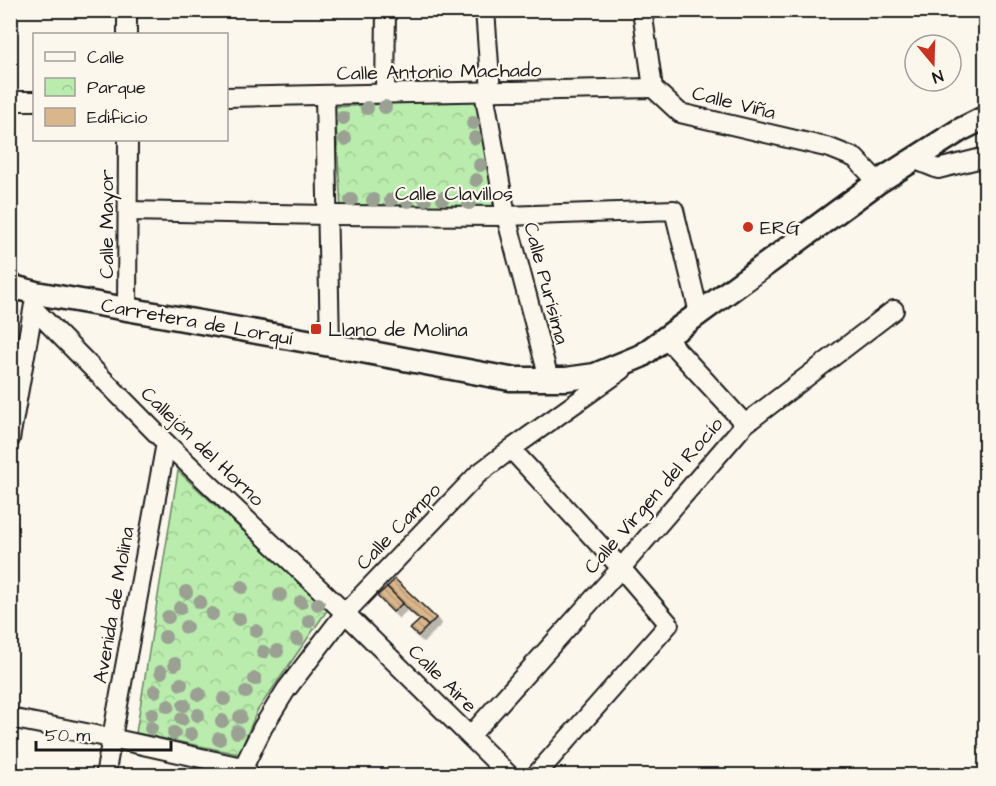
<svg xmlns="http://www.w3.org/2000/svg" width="996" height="786" font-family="'Architects Daughter',sans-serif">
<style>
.park{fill:url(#park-crowns);stroke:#6a8464;stroke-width:1.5}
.building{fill:url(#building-back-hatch);stroke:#1c1c1c;stroke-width:1.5;filter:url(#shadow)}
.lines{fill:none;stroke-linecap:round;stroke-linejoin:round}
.minor-casing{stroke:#1c1c1c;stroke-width:22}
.major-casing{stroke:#1c1c1c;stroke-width:27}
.minor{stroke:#fbf7ec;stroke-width:18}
.major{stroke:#fbf7ec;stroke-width:22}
.tree{fill:#9aa192}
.poi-dot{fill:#c8321e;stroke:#fbf7ec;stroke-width:2}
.labels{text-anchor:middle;stroke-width:4.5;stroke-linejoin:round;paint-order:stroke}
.street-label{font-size:20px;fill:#1c1c1c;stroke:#fbf7ec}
.poi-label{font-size:20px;fill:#1c1c1c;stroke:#fbf7ec;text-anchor:start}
</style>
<defs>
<pattern id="park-crowns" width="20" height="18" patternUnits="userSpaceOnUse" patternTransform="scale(1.5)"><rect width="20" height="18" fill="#b9ecad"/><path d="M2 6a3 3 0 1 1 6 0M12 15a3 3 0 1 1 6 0" fill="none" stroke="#9eca94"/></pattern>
<pattern id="building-back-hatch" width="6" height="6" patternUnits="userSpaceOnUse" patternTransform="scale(1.5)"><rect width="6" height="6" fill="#dab68c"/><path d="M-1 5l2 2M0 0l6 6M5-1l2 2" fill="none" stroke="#ba9c78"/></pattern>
<filter id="shadow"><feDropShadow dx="5.5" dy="5.5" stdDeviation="0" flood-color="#0004"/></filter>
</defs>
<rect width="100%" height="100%" fill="#fbf7ec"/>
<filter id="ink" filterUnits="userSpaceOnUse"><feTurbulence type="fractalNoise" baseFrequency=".0167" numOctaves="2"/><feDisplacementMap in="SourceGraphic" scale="12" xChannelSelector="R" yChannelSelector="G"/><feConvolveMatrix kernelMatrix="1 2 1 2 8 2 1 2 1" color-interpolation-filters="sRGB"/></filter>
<g filter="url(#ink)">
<!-- park -->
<g class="park">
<polygon points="479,98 494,210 341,209 335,107"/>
<polygon points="178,471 328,609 257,711 239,754 136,733"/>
</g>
<!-- building -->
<g class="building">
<polygon points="395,579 436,618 428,626 411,612 387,587"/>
<polygon points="387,587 403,603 393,612 377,596"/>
<polygon points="421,619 428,626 418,636 410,629"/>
</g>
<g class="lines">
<!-- minor casing -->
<g class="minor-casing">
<g id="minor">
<polyline points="127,10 127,34"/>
<polyline points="485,10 491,92"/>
<polyline points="642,10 653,88 680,113 830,148 855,158 878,182"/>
<polyline points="484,92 506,216 549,379"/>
<polyline points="385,95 386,10"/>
<polyline points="325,96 330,345"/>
<polyline points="226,97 653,88"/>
<polyline points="10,101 34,101"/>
<polyline points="913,159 938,169 986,157"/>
<polyline points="128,211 328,215 506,216 674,210 699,313"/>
<polyline points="34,309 166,443 345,613 510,776"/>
<polyline points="127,309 128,140"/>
<polyline points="666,338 745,424"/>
<polyline points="10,439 35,299"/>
<polyline points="511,449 621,568 669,624 535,776"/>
<polyline points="10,718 111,738 242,767 250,774"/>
<polyline points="470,736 621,568 745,424 894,310"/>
<polyline points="105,776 166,443"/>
<polyline points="239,776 263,727 286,690 345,613 478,474 511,449 622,370"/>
</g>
</g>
<!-- major casing -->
<g class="major-casing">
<polyline id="major" points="10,286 36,293 330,345 510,379 566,379 595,375 641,356 878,182 960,130 986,117"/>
</g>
<!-- minor -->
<use href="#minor" class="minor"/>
<!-- major -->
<use href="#major" class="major"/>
</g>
<!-- trees -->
<g class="tree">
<circle cx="385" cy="107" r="7"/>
<circle cx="367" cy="108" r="7"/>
<circle cx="343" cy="118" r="7"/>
<circle cx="473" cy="123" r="7"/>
<circle cx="475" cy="138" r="7"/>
<circle cx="345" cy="139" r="7"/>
<circle cx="480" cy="165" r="7"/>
<circle cx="476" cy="180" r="7"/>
<circle cx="443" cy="198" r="7"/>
<circle cx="425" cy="199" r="7"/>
<circle cx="351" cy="200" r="7"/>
<circle cx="373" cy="200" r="7"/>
<circle cx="391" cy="200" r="7"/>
<circle cx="408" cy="201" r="7"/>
<circle cx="469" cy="203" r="7"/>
<circle cx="242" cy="587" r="7"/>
<circle cx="186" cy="592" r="7"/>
<circle cx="280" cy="595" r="7"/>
<circle cx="200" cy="602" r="7"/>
<circle cx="301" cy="602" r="7"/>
<circle cx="318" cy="604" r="7"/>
<circle cx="180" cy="608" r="7"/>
<circle cx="212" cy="614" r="7"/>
<circle cx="168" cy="617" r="7"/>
<circle cx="239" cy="619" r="7"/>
<circle cx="309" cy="621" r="7"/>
<circle cx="186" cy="627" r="7"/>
<circle cx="256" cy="631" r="7"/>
<circle cx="165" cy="637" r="7"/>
<circle cx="297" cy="639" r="7"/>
<circle cx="277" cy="651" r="7"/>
<circle cx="263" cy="652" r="7"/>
<circle cx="175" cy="664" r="7"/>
<circle cx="161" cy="672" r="7"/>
<circle cx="255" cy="679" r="7"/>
<circle cx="181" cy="684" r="7"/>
<circle cx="155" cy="691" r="7"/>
<circle cx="246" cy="692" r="7"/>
<circle cx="199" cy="694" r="7"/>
<circle cx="224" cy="699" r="7"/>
<circle cx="184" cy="705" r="7"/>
<circle cx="168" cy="706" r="7"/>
<circle cx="152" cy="714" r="7"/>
<circle cx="198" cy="715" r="7"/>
<circle cx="240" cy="717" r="7"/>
<circle cx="182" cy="719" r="7"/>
<circle cx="222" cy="721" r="7"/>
<circle cx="151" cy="728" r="7"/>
<circle cx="237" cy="732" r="7"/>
<circle cx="174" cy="733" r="7"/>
<circle cx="191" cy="734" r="7"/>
<circle cx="219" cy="739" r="7"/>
</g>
</g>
<!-- markers -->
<g class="poi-dot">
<circle cx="748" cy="227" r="6"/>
<rect x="310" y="323" width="12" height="12" rx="3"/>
</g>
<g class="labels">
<!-- street labels -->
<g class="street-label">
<text transform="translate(439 71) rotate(-1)" y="7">Calle Antonio Machado</text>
<text transform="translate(734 102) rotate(14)" y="7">Calle Viña</text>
<text x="454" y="200">Calle Clavillos</text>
<text transform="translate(106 224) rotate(-90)" y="7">Calle Mayor</text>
<text transform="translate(547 283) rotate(75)" y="7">Calle Purísima</text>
<text transform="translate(197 321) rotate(10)" y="7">Carretera de Lorquí</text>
<text transform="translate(203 446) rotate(44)" y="7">Callejón del Horno</text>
<text transform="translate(653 495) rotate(-49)" y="7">Calle Virgen del Rocío</text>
<text transform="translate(398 526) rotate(-46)" y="7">Calle Campo</text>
<text transform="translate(113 605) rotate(-80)" y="7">Avenida de Molina</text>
<text transform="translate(443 678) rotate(45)" y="7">Calle Aire</text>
</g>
<!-- poi labels -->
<g class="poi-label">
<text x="760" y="234">ERG</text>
<text x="328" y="336">Llano de Molina</text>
</g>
</g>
<!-- margin -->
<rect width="996" height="786" fill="none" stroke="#fbf7ec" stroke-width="36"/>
<rect x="18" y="18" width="960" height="750" fill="none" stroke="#1c1c1c" stroke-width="2" filter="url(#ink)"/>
<!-- legend -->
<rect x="33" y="33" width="195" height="108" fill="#fbf7ec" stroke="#a29f99" stroke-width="1.5"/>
<rect x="45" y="52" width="30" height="9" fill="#fbf7ec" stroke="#a29f99" stroke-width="1.5"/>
<text x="87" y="63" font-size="18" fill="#1c1c1c">Calle</text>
<rect x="45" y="78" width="30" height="18" fill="url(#park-crowns)" stroke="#a29f99" stroke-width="1.5"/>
<text x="87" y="93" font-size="18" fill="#1c1c1c">Parque</text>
<rect x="45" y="108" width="30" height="18" fill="#dab68c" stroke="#a29f99" stroke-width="1.5"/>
<text x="87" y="123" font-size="18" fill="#1c1c1c">Edificio</text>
<!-- north arrow -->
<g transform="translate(933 63) rotate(161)"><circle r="28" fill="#fbf7ec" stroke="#a29f99" stroke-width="1.5"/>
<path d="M0-4.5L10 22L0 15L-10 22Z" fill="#c8321e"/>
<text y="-9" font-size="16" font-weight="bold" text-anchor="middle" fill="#1c1c1c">N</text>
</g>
<!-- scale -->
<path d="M36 741v9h135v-9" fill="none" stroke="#1c1c1c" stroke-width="3"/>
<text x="45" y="741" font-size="18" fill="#1c1c1c" stroke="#fbf7ec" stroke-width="4.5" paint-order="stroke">50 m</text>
</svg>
